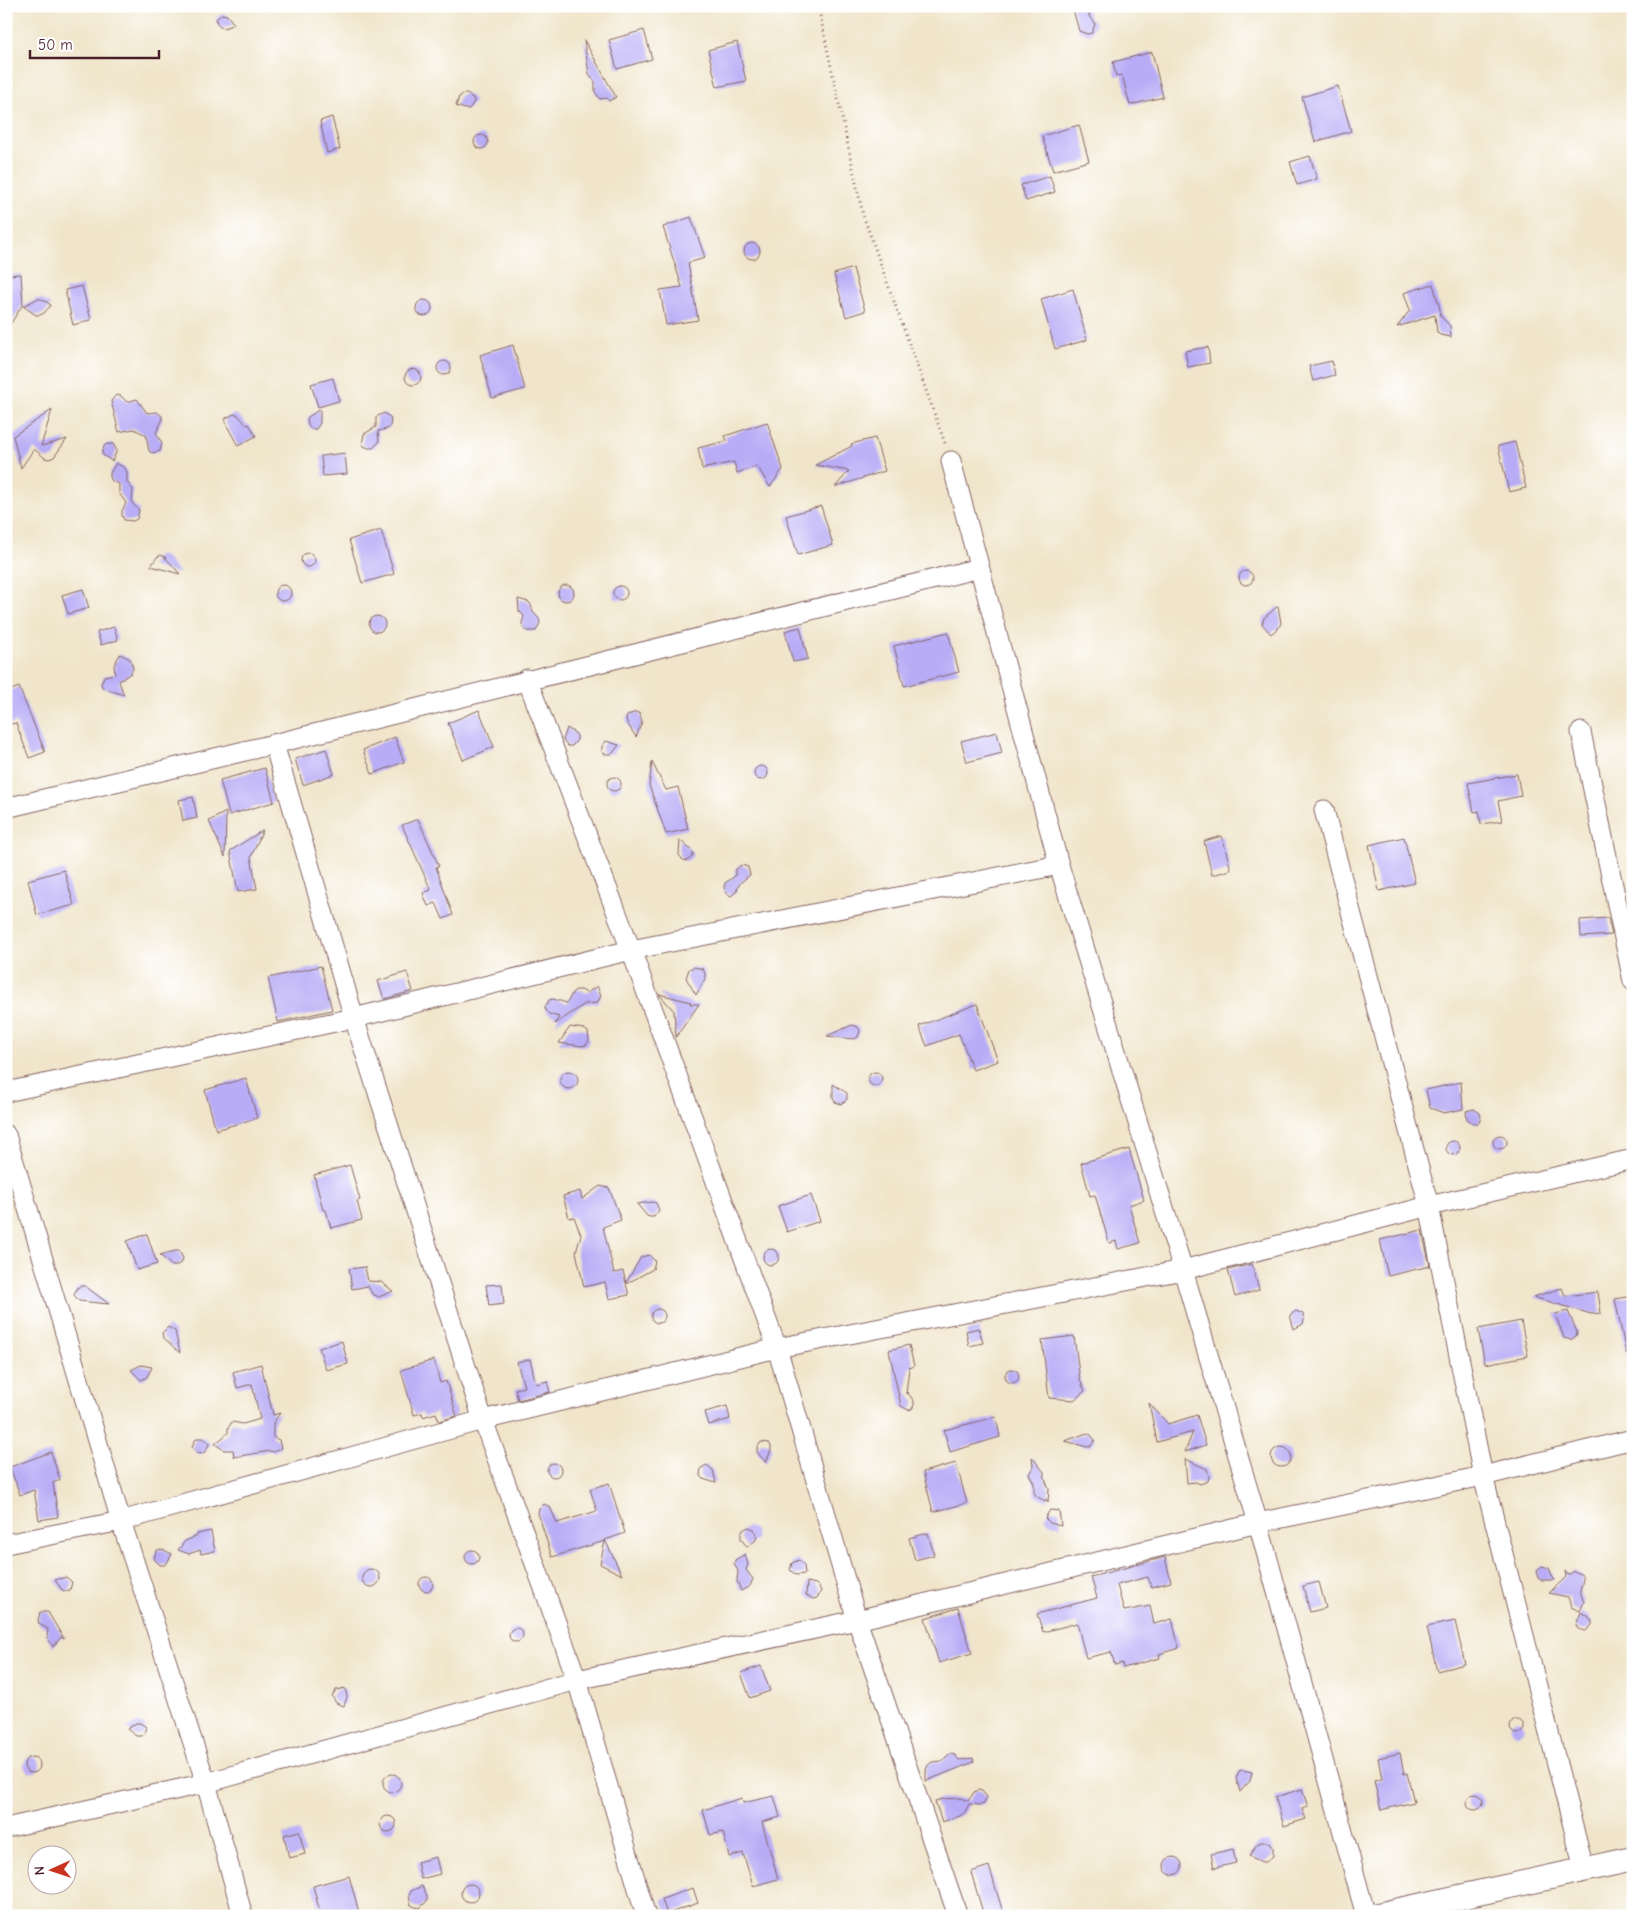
<svg xmlns="http://www.w3.org/2000/svg" width="1639" height="1922" font-family="'Comic Neue',sans-serif">
<style>
.building{fill:#b8acf6}
.lines{fill:none;stroke-linecap:round;stroke-linejoin:round}
.minor-casing{stroke:#846463;stroke-width:21}
.tertiary-casing{stroke:#846463;stroke-width:26}
.path{stroke:#846463;stroke-width:3;stroke-dasharray:1 4;stroke-linecap:butt}
.minor{stroke:#fff;stroke-width:19}
.tertiary{stroke:#fff;stroke-width:24}
</style>
<rect width="100%" height="100%" fill="#fff"/>
<filter id="ink" filterUnits="userSpaceOnUse"><feTurbulence type="fractalNoise" baseFrequency=".02" numOctaves="2"/><feDisplacementMap in="SourceGraphic" scale="10" xChannelSelector="R" yChannelSelector="G"/><feConvolveMatrix kernelMatrix="1 2 1 2 8 2 1 2 1" color-interpolation-filters="sRGB"/></filter>
<filter id="wash" filterUnits="userSpaceOnUse"><feTurbulence type="fractalNoise" baseFrequency=".0096" numOctaves="4" result="noise"/><feDisplacementMap in="SourceGraphic" scale="20" xChannelSelector="R" yChannelSelector="G"/><feGaussianBlur stdDeviation="1.12" result="paint"/><feColorMatrix in="noise" values="0 0 0 0 0 0 0 0 0 0 0 0 0 0 0 0 0 1.4 0 .05"/><feComposite in="paint" operator="in"/></filter>
<g filter="url(#wash)">
<rect width="100%" height="100%" fill="#f0e5ca"/>
<g id="blocks">
<!-- building -->
<g class="building">
<polygon points="1072,6 1086,6 1090,18 1093,20 1095,24 1092,33 1087,34 1079,31"/>
<polygon points="222,14 227,15 234,24 224,28 220,27 217,24 216,19"/>
<polygon points="644,30 652,59 617,69 609,40"/>
<polygon points="584,40 616,97 609,101 607,98 600,99 595,92 595,82 589,74"/>
<polygon points="737,42 746,81 717,87 708,50"/>
<polygon points="1152,52 1163,97 1130,105 1122,75 1116,76 1113,62"/>
<polygon points="1338,86 1351,131 1315,142 1302,97"/>
<polygon points="463,94 467,94 473,98 474,102 469,109 465,109 456,106 459,97"/>
<polygon points="332,117 340,149 327,153 320,121"/>
<polygon points="1079,125 1089,161 1053,171 1042,136"/>
<circle cx="481" cy="142" r="7"/>
<polygon points="1310,156 1317,179 1297,185 1290,162"/>
<polygon points="1050,176 1055,192 1026,201 1021,185"/>
<polygon points="691,217 705,258 688,263 698,320 666,325 660,290 682,287 663,227"/>
<circle cx="752" cy="251" r="8"/>
<polygon points="853,268 865,311 846,317 834,274"/>
<polygon points="21,274 23,304 6,331 6,275"/>
<polygon points="1433,284 1441,313 1439,314 1450,326 1451,337 1440,335 1437,332 1435,315 1397,327 1410,310 1404,293"/>
<polygon points="82,286 91,320 73,325 65,290"/>
<polygon points="1073,289 1087,340 1055,349 1041,299"/>
<polygon points="37,299 42,299 51,305 44,313 40,315 36,315 23,306"/>
<circle cx="424" cy="308" r="8"/>
<polygon points="513,345 525,389 492,398 480,355"/>
<polygon points="1208,347 1210,363 1188,367 1185,351"/>
<circle cx="444" cy="368" r="7"/>
<polygon points="1332,361 1335,375 1313,381 1309,366"/>
<circle cx="413" cy="377" r="8"/>
<polygon points="333,378 339,401 318,407 311,384"/>
<polygon points="116,395 121,396 127,402 137,399 147,413 157,412 162,416 162,421 156,433 162,443 160,451 152,453 149,451 146,435 134,429 119,432 111,401"/>
<polygon points="320,409 320,423 316,429 312,429 309,427 307,420 308,417"/>
<polygon points="52,410 41,446 67,439 54,457 49,459 45,458 34,449 21,468 13,436"/>
<polygon points="384,413 391,418 390,427 387,429 378,431 379,442 373,448 368,448 362,445 364,434 376,427 376,417"/>
<polygon points="234,414 238,415 247,425 249,424 256,436 238,446 225,422 226,418"/>
<polygon points="767,422 783,469 770,487 757,466 737,473 734,462 702,469 698,448 727,441 725,436"/>
<polygon points="875,438 885,471 835,487 849,471 815,465 852,446 851,444"/>
<polygon points="1515,442 1526,488 1509,492 1498,446"/>
<polygon points="107,444 113,444 116,449 116,453 112,461 104,456 102,453 104,446"/>
<polygon points="345,453 347,474 323,476 321,456"/>
<polygon points="116,463 125,468 127,472 127,482 133,490 132,503 139,510 137,519 133,521 124,520 122,515 122,511 126,503 119,493 119,484 112,481 110,477 110,473"/>
<polygon points="821,506 833,545 798,555 786,516"/>
<polygon points="381,530 394,574 362,583 349,540"/>
<circle cx="308" cy="560" r="7"/>
<polygon points="161,555 165,557 180,574 151,566 157,557"/>
<circle cx="1246" cy="578" r="7"/>
<circle cx="566" cy="593" r="8"/>
<circle cx="283" cy="593" r="8"/>
<circle cx="620" cy="593" r="7"/>
<polygon points="83,589 89,608 68,614 62,595"/>
<polygon points="518,599 529,602 531,605 533,612 539,619 540,623 536,631 527,631 523,628 522,623 524,616 519,611"/>
<polygon points="1278,606 1281,623 1279,627 1271,634 1262,624 1264,618"/>
<circle cx="377" cy="624" r="8"/>
<polygon points="114,627 118,640 101,645 97,632"/>
<polygon points="800,627 808,659 793,662 785,631"/>
<polygon points="948,632 959,672 904,686 894,646"/>
<polygon points="120,654 130,659 133,668 131,673 119,681 124,695 103,688 101,684 104,676 115,674 114,665"/>
<polygon points="19,687 45,752 29,758 16,723 6,725 6,692"/>
<polygon points="479,710 494,747 463,760 448,723"/>
<polygon points="636,712 640,714 642,722 636,737 627,723 626,718 628,715"/>
<polygon points="567,728 575,733 577,736 577,740 572,746 568,746 563,740"/>
<polygon points="997,732 1002,753 967,762 961,741"/>
<polygon points="395,737 404,762 372,774 363,750"/>
<polygon points="606,741 619,745 612,754 604,754 602,751 602,746"/>
<polygon points="326,749 334,774 303,785 295,759"/>
<polygon points="652,762 666,790 678,787 688,829 666,834 649,785"/>
<circle cx="761" cy="773" r="7"/>
<polygon points="265,768 274,802 229,815 220,780"/>
<polygon points="1517,774 1521,796 1498,801 1502,821 1481,824 1479,811 1474,812 1468,783"/>
<circle cx="614" cy="784" r="7"/>
<polygon points="193,797 197,818 183,821 179,800"/>
<polygon points="226,812 225,857 209,821"/>
<polygon points="418,819 439,866 436,867 453,915 443,919 436,903 428,906 423,893 431,890 402,825"/>
<polygon points="263,830 251,857 257,889 238,892 230,851"/>
<polygon points="1222,836 1231,870 1212,875 1204,841"/>
<polygon points="1404,837 1415,883 1379,891 1369,845"/>
<polygon points="680,840 693,852 693,856 687,861 683,860 679,855"/>
<polygon points="741,865 748,867 750,875 740,883 736,892 731,896 725,892 724,887 725,883 735,876 735,870"/>
<polygon points="64,870 74,905 37,915 28,880"/>
<polygon points="1608,918 1612,935 1581,937 1580,920"/>
<polygon points="321,966 332,1010 278,1022 268,978"/>
<polygon points="694,967 703,969 705,974 705,979 696,995 686,978 689,969"/>
<polygon points="407,972 413,991 384,999 378,981"/>
<polygon points="597,986 601,996 597,1003 585,1004 555,1024 559,1017 549,1014 546,1011 545,1007 549,1000 553,999 567,1003 573,992 576,990 581,990 587,993"/>
<polygon points="659,994 691,1002 690,1004 699,1004 676,1037 674,1011"/>
<polygon points="977,1004 998,1061 973,1070 959,1034 927,1046 919,1026"/>
<polygon points="852,1025 858,1027 860,1031 858,1037 854,1039 827,1036"/>
<polygon points="570,1027 584,1029 588,1032 589,1041 586,1045 582,1046 559,1043"/>
<circle cx="569" cy="1080" r="9"/>
<circle cx="875" cy="1079" r="7"/>
<polygon points="246,1078 257,1118 216,1130 205,1090"/>
<polygon points="1461,1082 1463,1109 1444,1113 1430,1108 1426,1090"/>
<polygon points="833,1084 847,1093 847,1099 842,1104 835,1102 833,1098"/>
<polygon points="1474,1109 1480,1113 1481,1117 1479,1123 1473,1123 1467,1119 1466,1111"/>
<circle cx="1500" cy="1142" r="7"/>
<circle cx="1453" cy="1148" r="7"/>
<polygon points="1129,1149 1144,1200 1129,1205 1140,1243 1118,1249 1116,1241 1109,1243 1095,1195 1090,1196 1081,1163"/>
<polygon points="350,1165 360,1200 357,1201 362,1220 331,1228 326,1210 323,1210 314,1175"/>
<polygon points="600,1186 609,1188 621,1220 603,1227 614,1273 623,1271 626,1283 641,1257 649,1255 655,1261 653,1269 626,1284 629,1295 609,1299 605,1282 584,1287 576,1252 581,1235 574,1217 569,1218 563,1196 580,1191 582,1199"/>
<polygon points="811,1195 820,1221 787,1232 778,1206"/>
<polygon points="653,1202 656,1203 659,1210 654,1217 650,1217 647,1216 637,1204"/>
<polygon points="1422,1230 1430,1266 1388,1276 1380,1240"/>
<polygon points="147,1234 157,1264 137,1270 127,1241"/>
<circle cx="771" cy="1257" r="8"/>
<polygon points="175,1251 179,1251 183,1258 182,1262 176,1266 172,1266 160,1255"/>
<polygon points="1252,1264 1259,1290 1235,1297 1228,1270"/>
<polygon points="365,1267 368,1281 381,1282 393,1291 379,1297 372,1294 368,1286 352,1289 349,1269"/>
<polygon points="502,1284 504,1304 489,1306 486,1285"/>
<polygon points="81,1286 85,1286 109,1304 79,1301 74,1295 77,1288"/>
<polygon points="1562,1288 1565,1296 1598,1292 1601,1313 1591,1314 1533,1297"/>
<polygon points="1633,1296 1633,1352 1626,1353 1615,1299"/>
<circle cx="658" cy="1316" r="7"/>
<polygon points="1296,1311 1303,1314 1304,1320 1303,1324 1294,1329 1290,1315"/>
<polygon points="1568,1311 1577,1332 1576,1336 1571,1340 1564,1338 1555,1314"/>
<polygon points="1521,1321 1528,1356 1485,1364 1478,1329"/>
<polygon points="168,1327 175,1331 180,1353 163,1337 162,1333"/>
<polygon points="979,1328 983,1343 969,1346 966,1331"/>
<polygon points="1074,1336 1080,1380 1085,1391 1074,1400 1049,1398 1042,1340"/>
<polygon points="342,1341 348,1364 326,1370 319,1348"/>
<polygon points="909,1345 914,1366 909,1368 906,1394 907,1392 914,1401 914,1405 912,1409 908,1410 901,1406 889,1350"/>
<polygon points="530,1359 536,1384 547,1381 550,1392 518,1400 515,1389 524,1387 517,1362"/>
<polygon points="434,1360 440,1383 446,1381 457,1416 439,1421 436,1413 423,1417 422,1413 414,1415 401,1370"/>
<polygon points="261,1364 273,1415 280,1413 273,1423 273,1437 279,1440 281,1448 274,1452 270,1451 234,1457 233,1450 224,1450 215,1444 228,1433 228,1428 232,1422 243,1424 260,1419 252,1384 237,1388 233,1372"/>
<polygon points="141,1365 152,1367 147,1377 141,1380 131,1370"/>
<circle cx="1012" cy="1376" r="7"/>
<polygon points="1149,1403 1168,1424 1197,1415 1206,1445 1185,1452 1193,1432 1157,1442"/>
<polygon points="727,1406 730,1419 709,1425 705,1412"/>
<polygon points="996,1417 1000,1437 950,1452 944,1430"/>
<polygon points="1087,1433 1091,1435 1095,1440 1091,1446 1087,1447 1065,1441"/>
<polygon points="198,1438 202,1438 210,1443 205,1452 201,1454 197,1453 192,1447 195,1440"/>
<polygon points="761,1442 769,1443 771,1446 771,1450 766,1463 757,1452 757,1448"/>
<circle cx="1281" cy="1457" r="10"/>
<polygon points="51,1452 60,1480 53,1483 58,1517 39,1520 34,1490 20,1495 10,1467"/>
<polygon points="1032,1457 1044,1472 1046,1482 1049,1489 1048,1502 1046,1499 1045,1501 1036,1496 1034,1492 1034,1483 1029,1474 1033,1467"/>
<polygon points="1185,1459 1207,1469 1209,1477 1208,1481 1200,1484 1196,1482 1187,1483"/>
<polygon points="956,1463 967,1503 933,1512 923,1472"/>
<circle cx="554" cy="1470" r="7"/>
<polygon points="707,1465 713,1470 716,1483 703,1479 700,1476 701,1468"/>
<polygon points="609,1483 625,1533 605,1540 622,1575 600,1564 605,1541 552,1557 538,1513 539,1509 544,1504 550,1507 557,1523 597,1511 590,1489"/>
<polygon points="1050,1510 1059,1511 1061,1526 1050,1523 1045,1518"/>
<polygon points="748,1527 754,1529 757,1537 755,1541 747,1547 741,1539 741,1534 743,1530"/>
<polygon points="211,1531 215,1551 201,1554 200,1550 189,1554 178,1550 185,1541 197,1536 197,1534"/>
<polygon points="928,1533 934,1555 915,1560 909,1538"/>
<polygon points="160,1549 164,1550 172,1554 167,1563 164,1565 160,1565 154,1559 156,1551"/>
<circle cx="472" cy="1557" r="7"/>
<polygon points="745,1554 748,1565 746,1570 753,1579 750,1586 741,1591 737,1581 738,1571 734,1564 735,1560"/>
<polygon points="1165,1557 1171,1582 1151,1587 1148,1577 1117,1585 1124,1611 1150,1606 1154,1624 1172,1619 1179,1648 1159,1654 1160,1658 1123,1668 1122,1663 1115,1665 1111,1652 1086,1658 1077,1623 1043,1632 1037,1614 1097,1598 1091,1577"/>
<polygon points="799,1560 804,1565 805,1574 796,1575 790,1570 792,1563"/>
<polygon points="1542,1566 1549,1568 1554,1580 1541,1580 1538,1578 1536,1571"/>
<circle cx="371" cy="1578" r="9"/>
<polygon points="1565,1571 1568,1575 1574,1571 1582,1575 1583,1579 1580,1592 1584,1602 1580,1611 1571,1607 1568,1597 1549,1593 1566,1577"/>
<circle cx="426" cy="1584" r="7"/>
<polygon points="66,1577 72,1582 70,1590 66,1591 62,1590 55,1580"/>
<polygon points="807,1582 816,1584 819,1587 821,1591 817,1598 813,1599 806,1595"/>
<polygon points="1319,1582 1326,1608 1310,1612 1303,1586"/>
<polygon points="958,1608 972,1653 939,1663 925,1618"/>
<polygon points="40,1612 48,1612 64,1639 61,1637 53,1647 47,1637 48,1629 39,1624 38,1620"/>
<polygon points="1581,1612 1589,1617 1592,1621 1592,1625 1586,1631 1578,1629 1576,1625"/>
<polygon points="1455,1621 1465,1664 1437,1671 1427,1627"/>
<circle cx="516" cy="1635" r="7"/>
<polygon points="761,1666 770,1691 750,1698 741,1673"/>
<polygon points="345,1688 347,1697 344,1706 336,1703 332,1696 336,1690"/>
<circle cx="1517" cy="1727" r="7"/>
<polygon points="136,1723 140,1723 146,1727 144,1734 141,1736 136,1736 127,1729"/>
<polygon points="1400,1753 1404,1774 1407,1773 1414,1802 1381,1810 1374,1781 1382,1779 1378,1758"/>
<polygon points="950,1754 955,1755 959,1760 973,1758 974,1762 926,1781 926,1770 928,1765 932,1762 942,1761 947,1756"/>
<circle cx="32" cy="1765" r="8"/>
<polygon points="1243,1770 1252,1772 1250,1781 1240,1792 1236,1778 1239,1771"/>
<circle cx="392" cy="1783" r="9"/>
<polygon points="1302,1789 1308,1807 1302,1809 1306,1819 1284,1826 1275,1797"/>
<polygon points="978,1790 982,1791 987,1797 984,1804 980,1805 969,1804 965,1812 960,1816 942,1822 935,1801 943,1799 960,1798 968,1801 974,1792"/>
<circle cx="1475" cy="1802" r="8"/>
<polygon points="774,1796 780,1817 762,1822 778,1879 753,1886 743,1853 729,1857 723,1832 710,1835 703,1810 742,1798 743,1803"/>
<circle cx="388" cy="1824" r="8"/>
<polygon points="299,1831 305,1854 289,1858 284,1835"/>
<polygon points="1261,1842 1269,1842 1273,1847 1273,1856 1266,1862 1262,1862 1249,1856 1257,1844"/>
<polygon points="1233,1849 1236,1863 1214,1868 1211,1854"/>
<polygon points="436,1857 440,1874 421,1879 417,1862"/>
<circle cx="1173" cy="1866" r="9"/>
<polygon points="989,1866 1004,1916 984,1916 971,1872"/>
<polygon points="349,1876 360,1916 321,1916 313,1886"/>
<circle cx="470" cy="1893" r="9"/>
<polygon points="422,1886 427,1896 427,1901 420,1908 415,1907 411,1905 409,1895 411,1891"/>
<polygon points="693,1888 698,1903 667,1914 662,1899"/>
</g>
</g>
</g>
<g filter="url(#ink)">
<use href="#blocks" fill-opacity="0" stroke="#846463" stroke-width="1"/>
<g class="lines">
<!-- minor casing -->
<g class="minor-casing">
<g id="minor">
<polyline points="951,461 1059,865 1183,1270 1258,1523 1366,1916"/>
<polyline points="527,679 631,950 777,1348 857,1620 958,1916"/>
<polyline points="1581,732 1633,981"/>
<polyline points="274,744 354,1018 483,1420 577,1680 646,1916"/>
<polyline points="6,808 274,744 979,568"/>
<polyline points="1324,810 1429,1206 1483,1476 1584,1869"/>
<polyline points="6,1092 354,1018 631,950 1059,865"/>
<polyline points="6,1135 121,1521 206,1783 243,1916"/>
<polyline points="6,1544 121,1521 483,1420 777,1348 1183,1270 1429,1206 1633,1159"/>
<polyline points="6,1828 206,1783 577,1680 857,1620 1258,1523 1483,1476 1633,1439"/>
</g>
</g>
<!-- tertiary casing -->
<g class="tertiary-casing">
<polyline id="tertiary" points="1373,1916 1633,1859"/>
</g>
<!-- path -->
<polyline class="path" points="818,6 863,215 946,446"/>
<!-- minor -->
<use href="#minor" class="minor"/>
<!-- tertiary -->
<use href="#tertiary" class="tertiary"/>
</g>
</g>
<!-- margin -->
<rect width="1639" height="1922" fill="none" stroke="#fff" stroke-width="25"/>
<!-- north arrow -->
<g transform="translate(52 1870) rotate(267)"><circle r="24" fill="#ffffff" stroke="#b7a5aa"/>
<path d="M0-4L9 19L0 12L-9 19Z" fill="#c8321e"/>
<text y="-8" font-size="14" font-weight="bold" text-anchor="middle" fill="#4a1f2b">N</text>
</g>
<!-- scale -->
<path d="M30 50v8h129v-8" fill="none" stroke="#4a1f2b" stroke-width="2.5"/>
<text x="38" y="50" font-size="15" fill="#4a1f2b" stroke="#ffffff" stroke-width="4" paint-order="stroke">50 m</text>
</svg>
